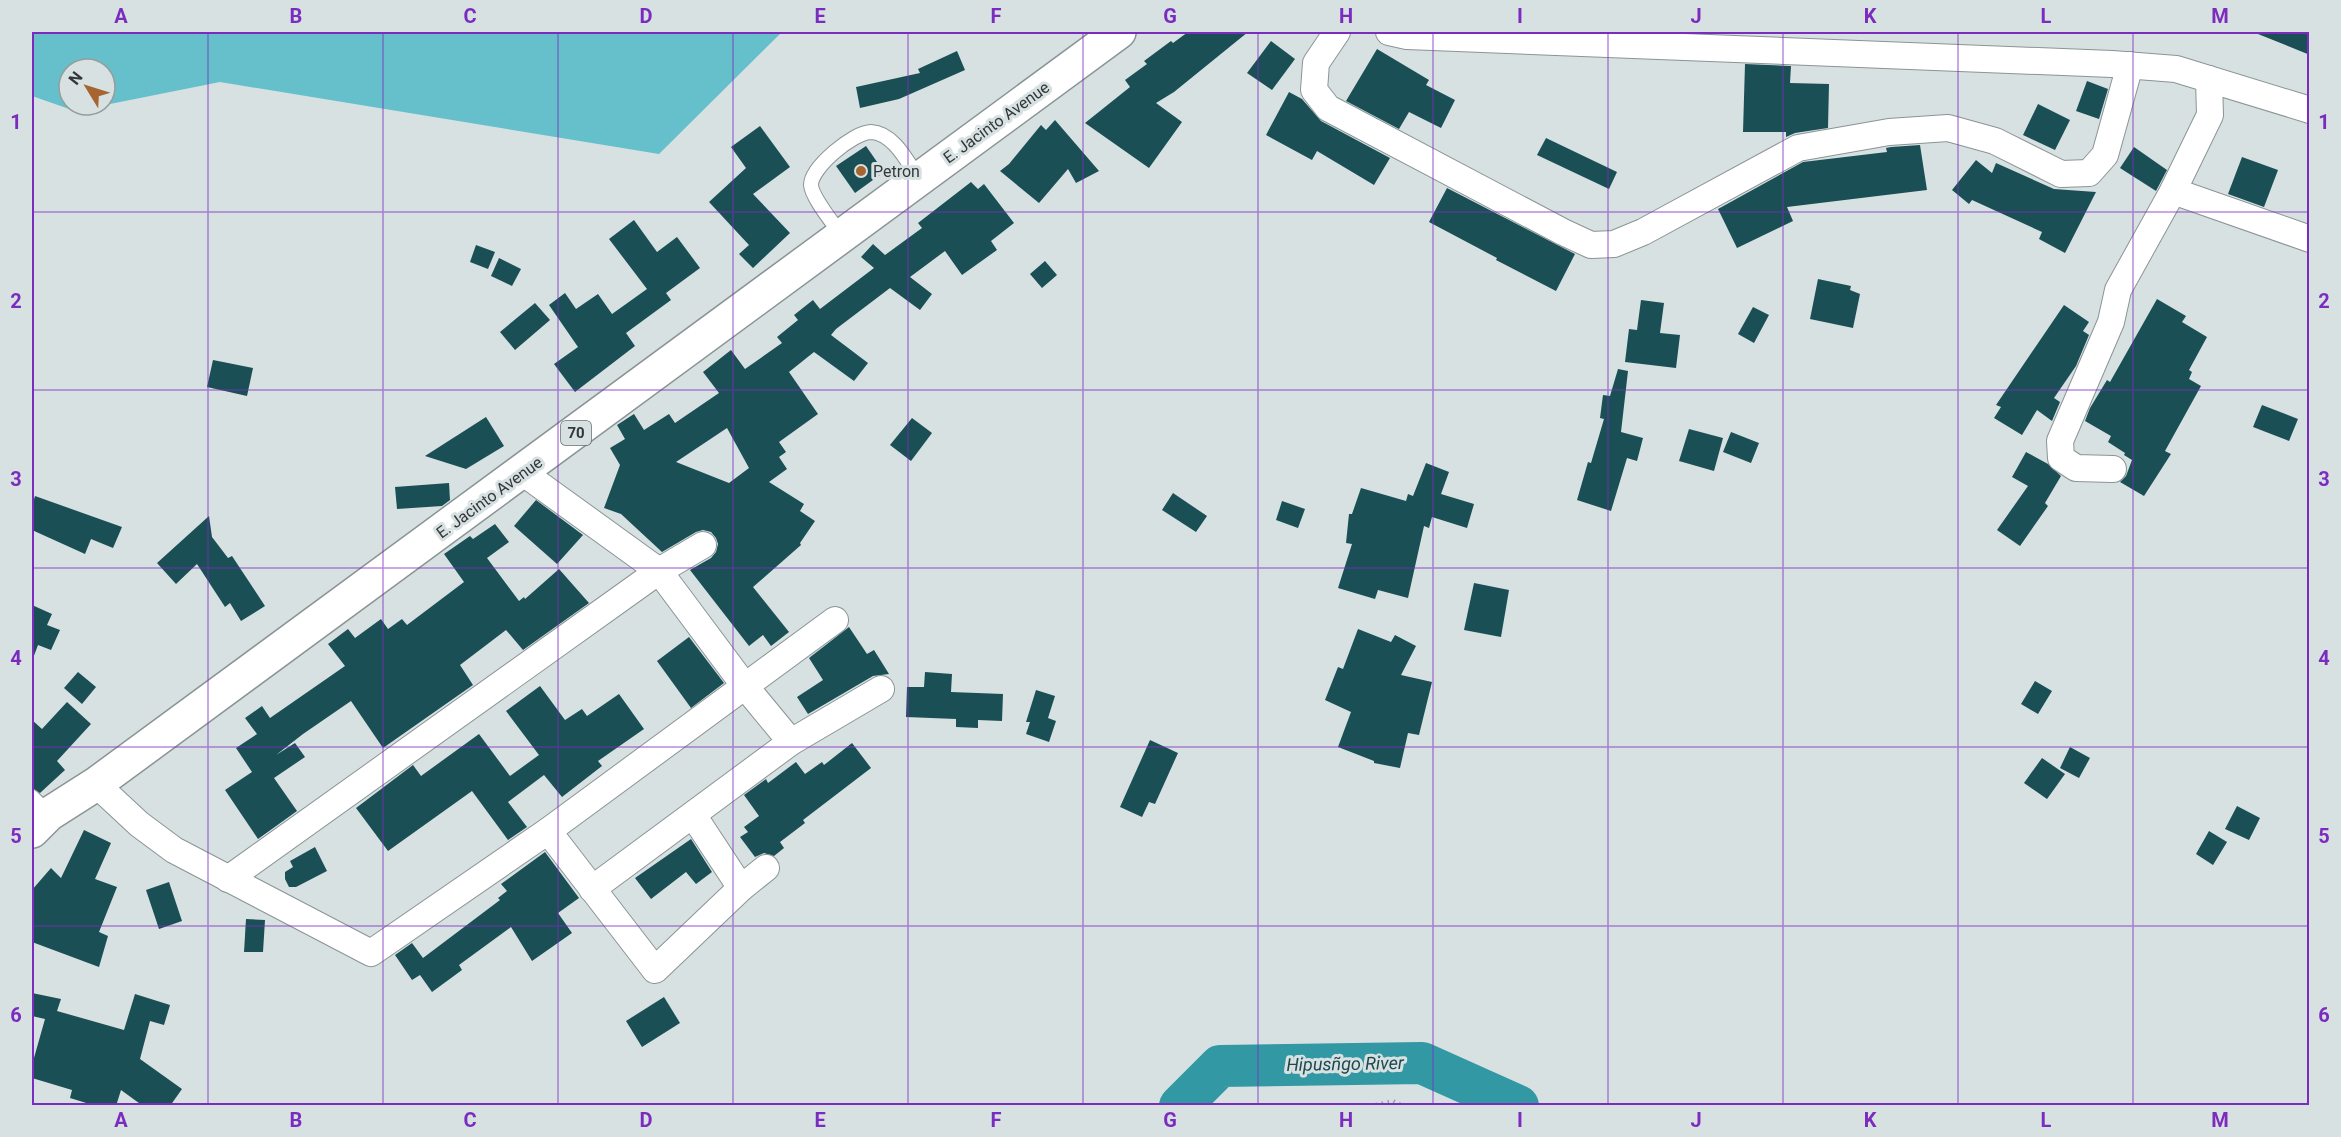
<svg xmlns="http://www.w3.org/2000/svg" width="2341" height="1137" font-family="Roboto,sans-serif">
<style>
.green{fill:#65c0cb}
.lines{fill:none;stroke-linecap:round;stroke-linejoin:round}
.river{stroke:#3298a3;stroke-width:42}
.building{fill:#1a4f55;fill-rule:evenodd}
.service-casing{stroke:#8b9495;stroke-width:16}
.minor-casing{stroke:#8b9495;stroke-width:28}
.primary-casing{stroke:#8b9495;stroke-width:36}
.path{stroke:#99a0a1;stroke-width:4;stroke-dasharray:1.5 4.5;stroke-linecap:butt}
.service{stroke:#fff;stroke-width:14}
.minor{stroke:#fff;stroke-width:26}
.primary{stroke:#fff;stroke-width:33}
.grid{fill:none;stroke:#7b2cbf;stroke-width:1.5;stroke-opacity:0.55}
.poi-dot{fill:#a66431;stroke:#d7e1e2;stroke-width:2}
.labels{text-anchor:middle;stroke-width:6;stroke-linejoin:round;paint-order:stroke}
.shield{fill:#d7e1e2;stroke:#646a6a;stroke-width:1.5}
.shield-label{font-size:15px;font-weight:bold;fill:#333737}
.street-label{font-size:16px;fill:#333737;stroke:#d7e1e2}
.poi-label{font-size:16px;fill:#333737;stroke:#d7e1e2;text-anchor:start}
.water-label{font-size:18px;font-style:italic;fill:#1d494e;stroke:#d7e1e2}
.neatline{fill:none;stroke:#7b2cbf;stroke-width:2}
.grid-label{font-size:20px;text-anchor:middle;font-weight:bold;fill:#7b2cbf}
</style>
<rect width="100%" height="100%" fill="#d7e1e2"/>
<!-- green -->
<polygon class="green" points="32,32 782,32 659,154 220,82 105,105 105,69 69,69 69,105 104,105 75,111 32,96"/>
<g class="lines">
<!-- river -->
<polyline class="river" points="1180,1106 1220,1066 1422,1063 1518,1106"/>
</g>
<!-- building -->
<g class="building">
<polygon points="1188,32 1248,32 1174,92 1156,103 1182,122 1149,168 1085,123 1130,87 1125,80 1147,64 1144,61 1171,41 1173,43"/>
<polygon points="2253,32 2310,32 2310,55"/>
<polygon points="1271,41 1295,59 1272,90 1247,73"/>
<polygon points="1377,49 1429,80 1426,85 1455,100 1441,128 1409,112 1399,129 1346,101"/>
<polygon points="957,51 965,70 899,99 860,108 856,87 920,73 918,69"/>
<polygon points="1745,64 1791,66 1790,83 1829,84 1828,128 1795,133 1786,137 1786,132 1743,132"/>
<polygon points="2087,81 2108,89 2099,119 2076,111"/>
<polygon points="1289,92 1302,99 1321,121 1390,158 1374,185 1317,151 1312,160 1266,135"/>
<polygon points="2038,104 2070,120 2055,150 2023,135"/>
<polygon points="1055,120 1099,171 1076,183 1068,169 1039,203 1000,171 1009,164 1041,125 1046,130"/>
<polygon points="760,126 790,167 753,194 790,233 753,268 739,254 749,245 709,202 746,168 731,147"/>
<polygon points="1546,138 1617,172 1609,189 1537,155"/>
<polygon points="1920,145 1927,190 1787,207 1793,221 1737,248 1718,209 1803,162 1887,152 1886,148 1891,147"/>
<polygon points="866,146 884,172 855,193 836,166"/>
<polygon points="2134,147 2167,170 2156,191 2120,168"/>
<polygon points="2242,157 2278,170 2264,207 2228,194"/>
<polygon points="1976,160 1992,173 1996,163 2054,189 2096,192 2065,253 2039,239 2042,232 1972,200 1969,204 1952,190"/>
<path d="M971 182 978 189 984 184 1014 223 991 241 997 250 962 275 945 251 910 277 932 294 920 310 890 288 836 329 831 335 868 363 854 381 814 352 789 372 818 414 779 442 786 452 779 457 787 469 769 482 804 504 800 511 815 521 800 543 801 545 753 587 789 632 771 646 763 635 749 646 690 570 711 558 716 552 718 544 716 538 711 532 703 530 696 532 662 552 621 514 604 508 620 465 610 448 625 439 617 425 634 414 644 430 669 414 675 423 719 393 703 372 731 350 745 369 782 343 777 337 798 320 794 315 813 300 820 309 874 268 861 257 873 244 885 255 922 228 918 223ZM727 428 749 468 729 483 676 462Z"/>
<polygon points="1447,188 1575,254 1556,291 1496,260 1497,258 1429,222"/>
<polygon points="634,220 657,252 677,237 700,268 666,293 671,300 626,333 635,346 575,392 554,364 578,347 549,305 565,293 576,309 598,294 612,314 647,289 609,239"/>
<polygon points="476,245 495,252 488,269 470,262"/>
<polygon points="499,258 521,269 512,286 491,276"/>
<polygon points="1045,261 1057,275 1042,288 1030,274"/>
<polygon points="1818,279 1851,286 1850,290 1860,294 1853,328 1810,319"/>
<polygon points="2157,299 2186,316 2182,322 2207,337 2189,370 2192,372 2189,379 2201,386 2165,451 2171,454 2144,496 2120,482 2126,476 2132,460 2124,455 2125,453 2108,442 2111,436 2085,421 2090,408 2107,380 2110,382"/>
<polygon points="1641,300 1664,303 1660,333 1680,335 1676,368 1625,362 1629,329 1637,330"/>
<polygon points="535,303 550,320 515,350 500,332"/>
<polygon points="2064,305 2089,322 2083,331 2089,335 2076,366 2054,398 2060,402 2052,421 2037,410 2022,435 1994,418 2001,407 1996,405"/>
<polygon points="1753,307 1769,315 1754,343 1738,334"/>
<polygon points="213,360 253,368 247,396 207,387"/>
<polygon points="1618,369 1628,371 1621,432 1643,438 1637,461 1627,458 1611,511 1577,500 1588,462 1591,463 1604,419 1600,418 1603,395 1610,396"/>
<polygon points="2262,405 2298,419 2289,441 2253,427"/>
<polygon points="486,417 504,446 466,469 425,456"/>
<polygon points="912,418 932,433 911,461 890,445"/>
<polygon points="1689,429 1723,438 1714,471 1679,461"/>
<polygon points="1731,432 1759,443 1751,463 1723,452"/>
<polygon points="2026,452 2048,464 2061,476 2045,503 2048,506 2020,546 1997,530 2028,486 2012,477"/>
<polygon points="1426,463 1449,472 1441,494 1474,504 1467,528 1432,517 1429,528 1424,526 1408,598 1378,590 1375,599 1338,588 1352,544 1346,543 1349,514 1352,514 1361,488 1406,501 1408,494 1413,496"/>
<polygon points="449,483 450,500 442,506 397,509 395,487"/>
<polygon points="1173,493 1207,516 1196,532 1162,510"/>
<polygon points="35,496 122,527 113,548 91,539 85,554 32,530 32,506"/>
<polygon points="536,500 583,535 557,564 514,526"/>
<polygon points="1282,501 1305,509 1298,528 1276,520"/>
<polygon points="209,516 212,537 228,558 232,556 265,606 241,621 230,603 225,607 197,564 176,584 157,563"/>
<polygon points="495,524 509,542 487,558 519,601 524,597 525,599 559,569 589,603 523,650 506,630 460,665 473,685 383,748 351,701 303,734 276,755 295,743 305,757 274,778 297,811 258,839 225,790 252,772 236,748 257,734 245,718 262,706 270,718 345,666 328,644 348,629 355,638 381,619 388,629 402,619 407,625 464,582 444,554 470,536 473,539"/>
<polygon points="1474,583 1509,590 1501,637 1464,630"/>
<polygon points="32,605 52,614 47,625 60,630 51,650 38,645 32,661"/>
<polygon points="849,627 867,654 874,650 889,674 873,676 808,714 797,697 823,680 809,658"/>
<polygon points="1358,629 1391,642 1395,635 1416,646 1401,675 1432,682 1419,735 1408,733 1400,768 1374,763 1374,761 1338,747 1351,712 1325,700 1338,667 1343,669"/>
<polygon points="689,637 724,683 691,708 657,661"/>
<polygon points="78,672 96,687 82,704 64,688"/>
<polygon points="925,672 952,674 951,692 1003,694 1002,721 978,720 978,728 956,727 956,719 906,717 907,687 924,687"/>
<polygon points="2035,681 2052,691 2038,714 2021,704"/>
<polygon points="540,686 565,720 582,709 587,716 619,694 644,729 598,761 602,766 562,797 544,775 508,802 527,827 508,840 472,791 388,851 356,808 413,765 421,776 479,734 510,776 539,755 506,711"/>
<polygon points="1036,690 1055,696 1048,718 1056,721 1049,742 1026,734 1030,722 1026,722"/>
<polygon points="67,702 91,724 57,761 65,770 40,793 32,788 32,720 42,729"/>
<polygon points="1150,740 1178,753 1155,804 1149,802 1142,817 1120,807"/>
<polygon points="852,743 871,768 803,820 805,823 780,842 784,848 774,856 764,853 755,857 740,837 748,832 744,827 759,816 744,795 766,779 768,783 796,762 805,774 822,762 824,765"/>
<polygon points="2070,747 2090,758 2079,778 2060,768"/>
<polygon points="2042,758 2065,774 2047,799 2024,783"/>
<polygon points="2237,806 2260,818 2249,840 2225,829"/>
<polygon points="84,830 111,843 95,879 117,887 99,932 108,936 99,967 32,942 32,890 51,868 61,878"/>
<polygon points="2209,831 2227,842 2213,865 2196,854"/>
<polygon points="691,839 712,872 696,884 686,872 651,899 635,878"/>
<polygon points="315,847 327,871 296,887 289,887 285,879 285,872 293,867 290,861"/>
<polygon points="545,852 579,898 558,913 572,933 532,961 511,927 459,965 462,970 432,992 420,975 412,980 395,955 412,943 423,958 500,900 498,898 507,891 501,884"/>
<polygon points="169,882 182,921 159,929 146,890"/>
<polygon points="246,919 265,920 263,952 244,952"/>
<polygon points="32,993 61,999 57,1011 124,1030 135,994 170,1005 164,1025 150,1021 140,1059 182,1089 170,1106 143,1106 121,1090 116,1106 96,1106 70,1098 72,1090 32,1078 32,1065 45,1019 32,1016"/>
<polygon points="664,997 680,1023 642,1047 626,1021"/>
</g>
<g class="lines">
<!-- service casing -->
<g class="service-casing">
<g id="service">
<path d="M842 236C834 224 812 198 811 185 811 167 854 132 871 132 894 133 908 163 919 179"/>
<polyline points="32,797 49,814"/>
</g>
</g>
<!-- minor casing -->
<g class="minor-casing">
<g id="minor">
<polyline points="1337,32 1316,63 1314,90 1328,108 1563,232 1591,245 1614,244 1643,232 1798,148 1889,132 1948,128 1995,141 2061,174 2089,173 2105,155 2130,65"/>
<polyline points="1389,32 1407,36 2112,64 2176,69 2310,110"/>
<polyline points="2173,191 2310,239"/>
<polyline points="2113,469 2076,468 2061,458 2060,441 2111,322 2118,290 2173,191 2210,115 2209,79"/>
<polyline points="522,472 659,571 744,685 791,742"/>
<polyline points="96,784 139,824 174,850 371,953 548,831 835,620"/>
<polyline points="693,815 741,888"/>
<polyline points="548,831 655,970 741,888 766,868"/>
<polyline points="228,879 659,571 703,545"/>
<polyline points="592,889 791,742 881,689"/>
</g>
</g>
<!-- primary casing -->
<g class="primary-casing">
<polyline id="primary" points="32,831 49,814 96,784 1119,32"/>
</g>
<!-- path -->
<polyline class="path" points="1370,1106 1393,1101 1403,1106"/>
<!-- service -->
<use href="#service" class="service"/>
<!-- minor -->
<use href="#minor" class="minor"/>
<!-- primary -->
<use href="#primary" class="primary"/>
</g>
<!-- grid -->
<path class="grid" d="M208 32V1106M383 32V1106M558 32V1106M733 32V1106M908 32V1106M1083 32V1106M1258 32V1106M1433 32V1106M1608 32V1106M1783 32V1106M1958 32V1106M2133 32V1106M32 212H2310M32 390H2310M32 568H2310M32 747H2310M32 926H2310"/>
<!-- markers -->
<circle class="poi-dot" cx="861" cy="171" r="6"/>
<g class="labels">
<!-- shield labels -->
<rect class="shield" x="561" y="421" width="30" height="24" rx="4.5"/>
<g class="shield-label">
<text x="576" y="438">70</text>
</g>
<!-- street labels -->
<g class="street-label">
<text transform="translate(996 122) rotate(-36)" y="6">E. Jacinto Avenue</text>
<text transform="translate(489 497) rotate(-36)" y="6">E. Jacinto Avenue</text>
</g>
<!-- poi labels -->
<g class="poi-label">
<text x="873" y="177">Petron</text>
</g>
<!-- water labels -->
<g class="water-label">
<text transform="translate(1345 1064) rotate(-1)" y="6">Hipusñgo River</text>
</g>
</g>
<!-- border -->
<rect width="2341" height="1137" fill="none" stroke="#d7e1e2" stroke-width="66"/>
<!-- north arrow -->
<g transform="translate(87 87) rotate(308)"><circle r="28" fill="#d7e1e2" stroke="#959d9e" stroke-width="1.5"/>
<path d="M0-4.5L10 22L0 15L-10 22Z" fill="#a66431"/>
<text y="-9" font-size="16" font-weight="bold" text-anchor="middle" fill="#333737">N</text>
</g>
<rect x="33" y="33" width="2275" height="1071" class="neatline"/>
<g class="grid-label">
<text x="121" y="23">A</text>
<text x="296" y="23">B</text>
<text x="470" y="23">C</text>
<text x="646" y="23">D</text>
<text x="820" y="23">E</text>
<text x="996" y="23">F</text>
<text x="1170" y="23">G</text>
<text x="1346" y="23">H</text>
<text x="1520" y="23">I</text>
<text x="1696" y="23">J</text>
<text x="1870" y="23">K</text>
<text x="2046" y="23">L</text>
<text x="2220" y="23">M</text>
<text x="16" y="129">1</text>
<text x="2324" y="129">1</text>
<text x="16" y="308">2</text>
<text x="2324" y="308">2</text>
<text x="16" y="486">3</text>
<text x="2324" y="486">3</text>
<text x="16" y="665">4</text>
<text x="2324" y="665">4</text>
<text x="16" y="843">5</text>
<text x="2324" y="843">5</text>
<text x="16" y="1022">6</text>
<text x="2324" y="1022">6</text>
<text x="121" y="1127">A</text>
<text x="296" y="1127">B</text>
<text x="470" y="1127">C</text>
<text x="646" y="1127">D</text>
<text x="820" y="1127">E</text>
<text x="996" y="1127">F</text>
<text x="1170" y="1127">G</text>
<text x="1346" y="1127">H</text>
<text x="1520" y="1127">I</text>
<text x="1696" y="1127">J</text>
<text x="1870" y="1127">K</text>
<text x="2046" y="1127">L</text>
<text x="2220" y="1127">M</text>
</g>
</svg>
